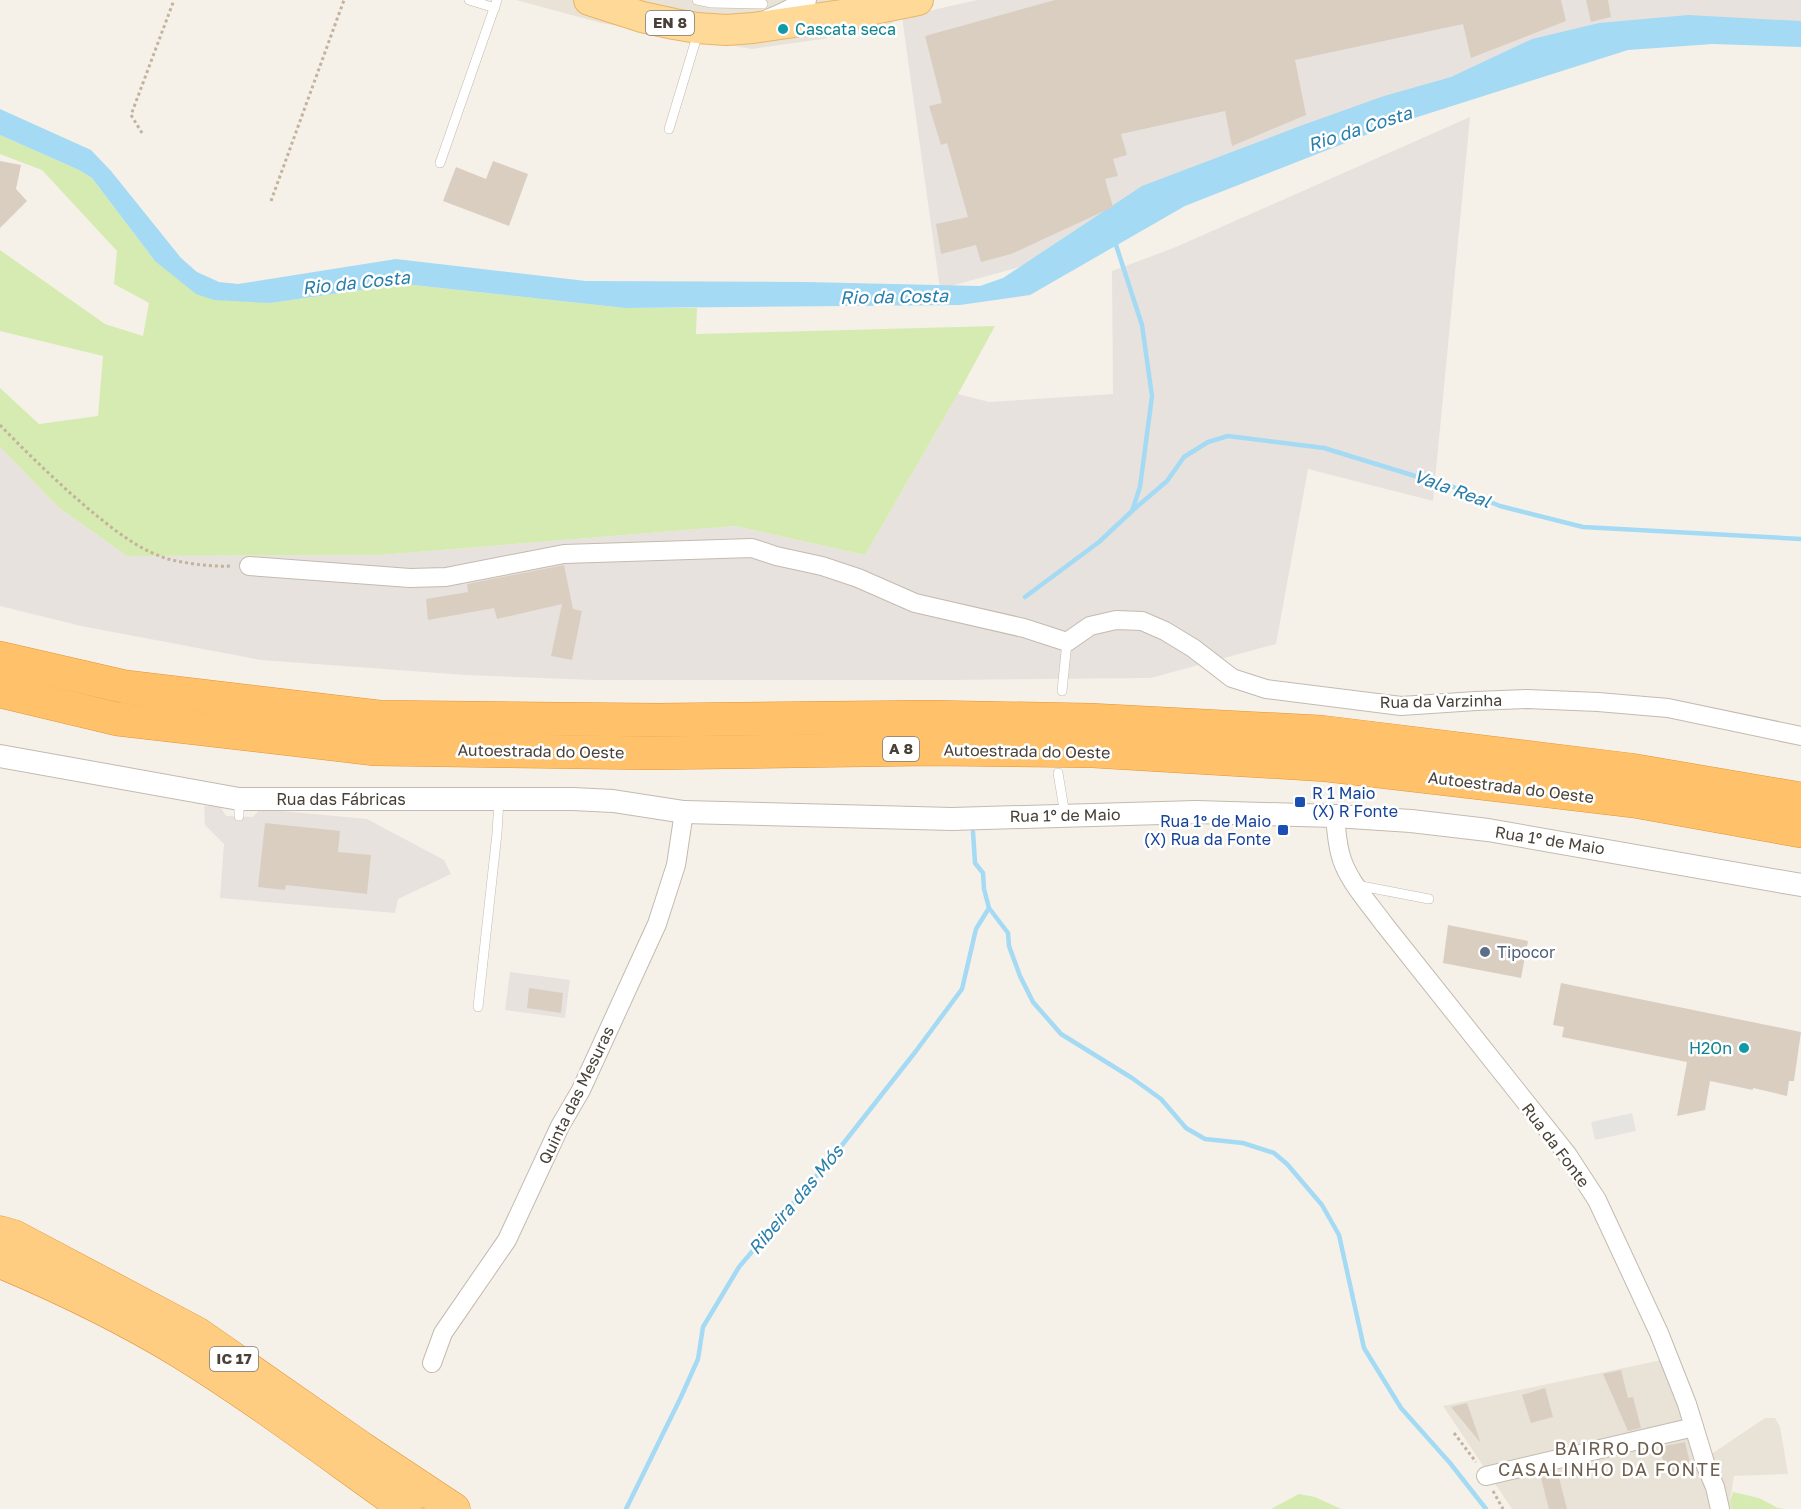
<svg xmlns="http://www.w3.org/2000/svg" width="1801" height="1509" font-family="'Golos Text',sans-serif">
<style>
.residential{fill:#e9e2d7}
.industrial{fill:#e8e2de}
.green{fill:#d6ebb1}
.parking{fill:#e6e4e1}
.water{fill:#a4daf4}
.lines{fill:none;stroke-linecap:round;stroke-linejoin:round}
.stream{stroke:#a4daf4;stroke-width:4.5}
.building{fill:#dacec1}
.service-casing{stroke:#c4baae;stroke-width:10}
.minor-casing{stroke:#c4baae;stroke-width:20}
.tertiary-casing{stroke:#c4baae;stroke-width:24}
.primary-casing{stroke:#e9b564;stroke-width:32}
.trunk-casing{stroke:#e49434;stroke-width:33}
.motorway-casing{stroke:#e49434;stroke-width:34}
.path{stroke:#c4b29c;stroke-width:3;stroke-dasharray:3 3;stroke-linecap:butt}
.service{stroke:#fff;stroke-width:9}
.minor{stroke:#fff;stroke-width:18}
.tertiary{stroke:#fff;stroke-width:22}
.primary{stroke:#ffd998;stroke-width:30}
.trunk{stroke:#ffcd81;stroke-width:32}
.motorway{stroke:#ffc16a;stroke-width:33}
.culture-dot{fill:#0f9aa8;stroke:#fff;stroke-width:2}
.transit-dot{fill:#1a4fb4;stroke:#fff;stroke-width:2}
.service-dot{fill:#5c6f8a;stroke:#fff;stroke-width:2}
.labels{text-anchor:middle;stroke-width:5;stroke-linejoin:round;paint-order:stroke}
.shield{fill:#fff;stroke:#807a73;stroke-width:1.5}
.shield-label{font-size:15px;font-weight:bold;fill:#494137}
.culture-label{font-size:16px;fill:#0d838f;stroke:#fff;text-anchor:start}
.street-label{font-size:16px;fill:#494137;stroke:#fff}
.transit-label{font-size:16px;fill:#164399;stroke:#fff;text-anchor:start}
.service-label{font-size:16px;fill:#4e5e75;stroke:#fff;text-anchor:start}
.water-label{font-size:18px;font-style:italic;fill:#287eaa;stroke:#fff}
.neighbourhood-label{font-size:18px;letter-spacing:1.5px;fill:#6d5e4e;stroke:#fff}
</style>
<rect width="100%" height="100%" fill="#f5f1e9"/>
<!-- residential -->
<g class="residential">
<polygon points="516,0 890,0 893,29 752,49 601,23"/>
<polygon points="1676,1357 1710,1455 1765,1418 1775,1418 1780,1427 1788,1474 1734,1476 1730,1501 1731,1509 1512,1509 1443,1406"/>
</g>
<!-- industrial -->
<g class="industrial">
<polygon points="977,0 1801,0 1801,33 1618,30 1056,257 940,289 902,17"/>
<polygon points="1470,117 1433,501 1308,469 1276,644 1151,678 947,680 593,680 466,675 261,660 81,626 0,606 0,447 58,507 127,556 380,555 735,526 865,555 958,394 989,402 1113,394 1112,271 1176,247"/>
<polygon points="204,806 220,806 226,816 253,817 260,809 367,819 444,860 451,874 398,899 395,913 220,898 224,844 205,825"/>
<polygon points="510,972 570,980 565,1018 505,1010"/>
</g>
<!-- green -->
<g class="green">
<polygon points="0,135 79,170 92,178 155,261 270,303 404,284 625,308 697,308 696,334 995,326 958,394 865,555 735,526 380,555 127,556 58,507 0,447 0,388 39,424 98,416 103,356 0,331 0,250 105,324 143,336 149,303 114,284 117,251 42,170 0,154"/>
<polygon points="1733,1492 1759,1498 1778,1508 1784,1509 1731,1509 1730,1501"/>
<polygon points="1299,1494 1315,1497 1341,1509 1271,1509"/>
</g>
<!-- parking -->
<polygon class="parking" points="1632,1113 1636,1131 1595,1140 1591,1122"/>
<!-- water -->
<polygon class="water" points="1688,15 1801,21 1801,47 1713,44 1628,50 1386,127 1185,206 1030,295 960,305 625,308 404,284 270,303 214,300 196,294 155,261 92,178 79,170 0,135 0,109 91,150 111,171 181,258 197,272 219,282 238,284 396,259 586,281 806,282 980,286 1003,278 1142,186 1300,126 1384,96 1451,77 1532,39 1599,23"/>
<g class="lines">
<!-- stream -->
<g class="stream">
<polyline points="1132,511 1167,481 1184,457 1208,442 1228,436 1324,448 1428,480 1446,484 1500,506 1583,527 1801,539"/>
<polyline points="1025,597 1099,542 1132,511 1140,487 1152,396 1142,325 1115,242"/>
<polyline points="973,832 975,863 983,873 984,889 989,908 1008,933 1009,946 1020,976 1033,1002 1061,1034 1132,1078 1161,1099 1186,1128 1205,1139 1243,1143 1274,1153 1287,1164 1322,1205 1339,1235 1364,1348 1401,1408 1450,1463 1486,1509"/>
<polyline points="626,1509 681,1397 698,1359 703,1327 739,1267 835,1154 916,1051 962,989 976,929 989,908"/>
</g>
</g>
<!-- building -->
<g class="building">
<polygon points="1055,0 1561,0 1566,21 1471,58 1463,24 1295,60 1306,115 1232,146 1225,111 1121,134 1127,155 1113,159 1118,176 1105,179 1113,207 1011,254 981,262 976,245 941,254 936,224 968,217 947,143 941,145 929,106 942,103 925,36"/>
<polygon points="1586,0 1608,0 1611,17 1591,22"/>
<polygon points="0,161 21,165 16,189 27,201 0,228"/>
<polygon points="493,161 528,174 509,226 443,201 456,167 486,179"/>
<polygon points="564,565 573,609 582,611 572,660 551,656 562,604 497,619 494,608 428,620 426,599 468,592 467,584"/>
<polygon points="265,823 340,831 338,852 371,855 367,894 286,885 285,890 258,887"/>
<polygon points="1448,925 1528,941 1521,978 1443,963"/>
<polygon points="1561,983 1801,1032 1794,1081 1789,1081 1787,1096 1753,1088 1753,1090 1710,1081 1705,1110 1677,1116 1687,1062 1562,1037 1564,1027 1553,1025"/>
<polygon points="529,988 563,993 561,1013 527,1008"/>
<polygon points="1621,1370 1628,1398 1633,1397 1641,1428 1628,1431 1603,1374"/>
<polygon points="1545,1388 1553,1417 1531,1423 1522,1395"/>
<polygon points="1467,1403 1480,1441 1480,1442 1451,1407"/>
<polygon points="1685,1442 1692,1471 1667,1477 1660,1447"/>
<polygon points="1558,1474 1567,1509 1549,1509 1541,1478"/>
</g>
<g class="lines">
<!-- service casing -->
<g class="service-casing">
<g id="service">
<polyline points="469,0 495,8"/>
<polyline points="697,0 712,3 763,4"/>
<polyline points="669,129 698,33"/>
<polyline points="440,163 497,0"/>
<polyline points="1062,691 1067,642"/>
<polyline points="1058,773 1065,815"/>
<polyline points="239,816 239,799"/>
<polyline points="1356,885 1429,899"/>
<polyline points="478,1007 497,833 499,799"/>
</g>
</g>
<!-- minor casing -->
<g class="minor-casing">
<g id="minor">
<polyline points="249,566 410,578 446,577 564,554 752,548 776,556 822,566 858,578 915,603 1024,628 1067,642 1090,626 1116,620 1142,621 1165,631 1193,648 1232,678 1266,689 1401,706 1476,701 1527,699 1598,702 1668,708 1801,736"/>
<path d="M1335 816C1336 828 1337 841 1340 853 1346 879 1369 903 1384 924L1567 1154 1597 1200 1659 1333 1687 1404 1706 1466 1715 1487 1720 1509"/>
<polyline points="432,1363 443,1333 507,1240 560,1126 581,1090 657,924 676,865 684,812"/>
<polyline points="1486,1476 1694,1427"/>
</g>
</g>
<!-- tertiary casing -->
<g class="tertiary-casing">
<g id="tertiary">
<path d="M770 20C782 15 796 10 805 0"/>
<polyline points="0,756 239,799 573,799 613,801 684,812 952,819 1196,812 1335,816 1411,821 1488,830 1801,885"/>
</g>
</g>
<!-- primary casing -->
<g class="primary-casing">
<polyline id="primary" points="589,0 642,17 674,24 697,28 726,30 753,28 849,14 918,0"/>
</g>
<!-- trunk casing -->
<g class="trunk-casing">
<g id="trunk">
<polyline points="0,1232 14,1236 197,1333 362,1448 454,1509"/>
<path d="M0 1262C62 1288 122 1317 180 1352 258 1400 331 1456 406 1509"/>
</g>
</g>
<!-- motorway casing -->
<g class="motorway-casing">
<g id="motorway">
<polyline points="0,658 126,687 379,717 657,720 930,717 1090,720 1321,732 1631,770 1801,799"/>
<polyline points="0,691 117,719 375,749 652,753 930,749 1093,751 1327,765 1634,801 1801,831"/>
</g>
</g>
<!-- path -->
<g class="path">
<polyline points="142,133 131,115 174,0"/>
<polyline points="271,201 344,0"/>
<path d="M0 425C29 455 59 484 91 511 114 530 139 550 168 559 189 564 211 567 232 566"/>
<polyline points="1454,1433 1476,1462"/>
<polyline points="1493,1491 1503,1509"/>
</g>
<!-- service -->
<use href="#service" class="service"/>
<!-- minor -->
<use href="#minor" class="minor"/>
<!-- tertiary -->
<use href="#tertiary" class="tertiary"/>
<!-- primary -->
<use href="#primary" class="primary"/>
<!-- trunk -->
<use href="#trunk" class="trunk"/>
<!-- motorway -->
<use href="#motorway" class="motorway"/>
</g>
<!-- markers -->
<g class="culture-dot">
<circle cx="783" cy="29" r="6"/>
<circle cx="1744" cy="1048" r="6"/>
</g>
<g class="transit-dot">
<rect x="1294" y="796" width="12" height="12" rx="3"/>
<rect x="1277" y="824" width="12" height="12" rx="3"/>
</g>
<circle class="service-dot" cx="1485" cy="952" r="6"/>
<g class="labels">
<!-- shield labels -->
<g class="shield">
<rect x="646" y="11" width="48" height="24" rx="4.5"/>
<rect x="883" y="737" width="36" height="24" rx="4.5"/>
<rect x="210" y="1347" width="48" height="24" rx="4.5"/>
</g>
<g class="shield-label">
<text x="670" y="28">EN 8</text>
<text x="901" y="754">A 8</text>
<text x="234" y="1364">IC 17</text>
</g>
<!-- culture labels -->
<g class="culture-label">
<text x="795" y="35">Cascata seca</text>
<text x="1732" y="1054" text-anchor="end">H2On</text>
</g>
<!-- street labels -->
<g class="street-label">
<text transform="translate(1441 701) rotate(-1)" y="6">Rua da Varzinha</text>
<text transform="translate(541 751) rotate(1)" y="6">Autoestrada do Oeste</text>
<text transform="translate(1027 751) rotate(1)" y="6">Autoestrada do Oeste</text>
<text transform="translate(1511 787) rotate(7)" y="6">Autoestrada do Oeste</text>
<text x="341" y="805">Rua das Fábricas</text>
<text transform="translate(1065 815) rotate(-1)" y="6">Rua 1º de Maio</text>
<text transform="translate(1550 840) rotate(9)" y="6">Rua 1º de Maio</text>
<text transform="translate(576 1095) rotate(-64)" y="6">Quinta das Mesuras</text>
<text transform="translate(1556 1145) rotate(53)" y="6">Rua da Fonte</text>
</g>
<!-- transit labels -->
<g class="transit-label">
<text x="1312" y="799">R 1 Maio<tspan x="1312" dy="18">(X) R Fonte</tspan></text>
<text x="1271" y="827" text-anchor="end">Rua 1º de Maio<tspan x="1271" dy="18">(X) Rua da Fonte</tspan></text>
</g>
<!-- service labels -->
<g class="service-label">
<text x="1497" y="958">Tipocor</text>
</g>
<!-- water labels -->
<g class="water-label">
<text transform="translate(1360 129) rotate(-18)" y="6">Rio da Costa</text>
<text transform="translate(356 283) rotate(-6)" y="6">Rio da Costa</text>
<text transform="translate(894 297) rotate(-1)" y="6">Rio da Costa</text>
<text transform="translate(1452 489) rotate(20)" y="6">Vala Real</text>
<text transform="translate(796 1200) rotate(-50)" y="6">Ribeira das Mós</text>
</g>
<!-- neighbourhood labels -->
<g class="neighbourhood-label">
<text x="1610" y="1455">BAIRRO DO<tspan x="1610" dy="21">CASALINHO DA FONTE</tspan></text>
</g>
</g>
</svg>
